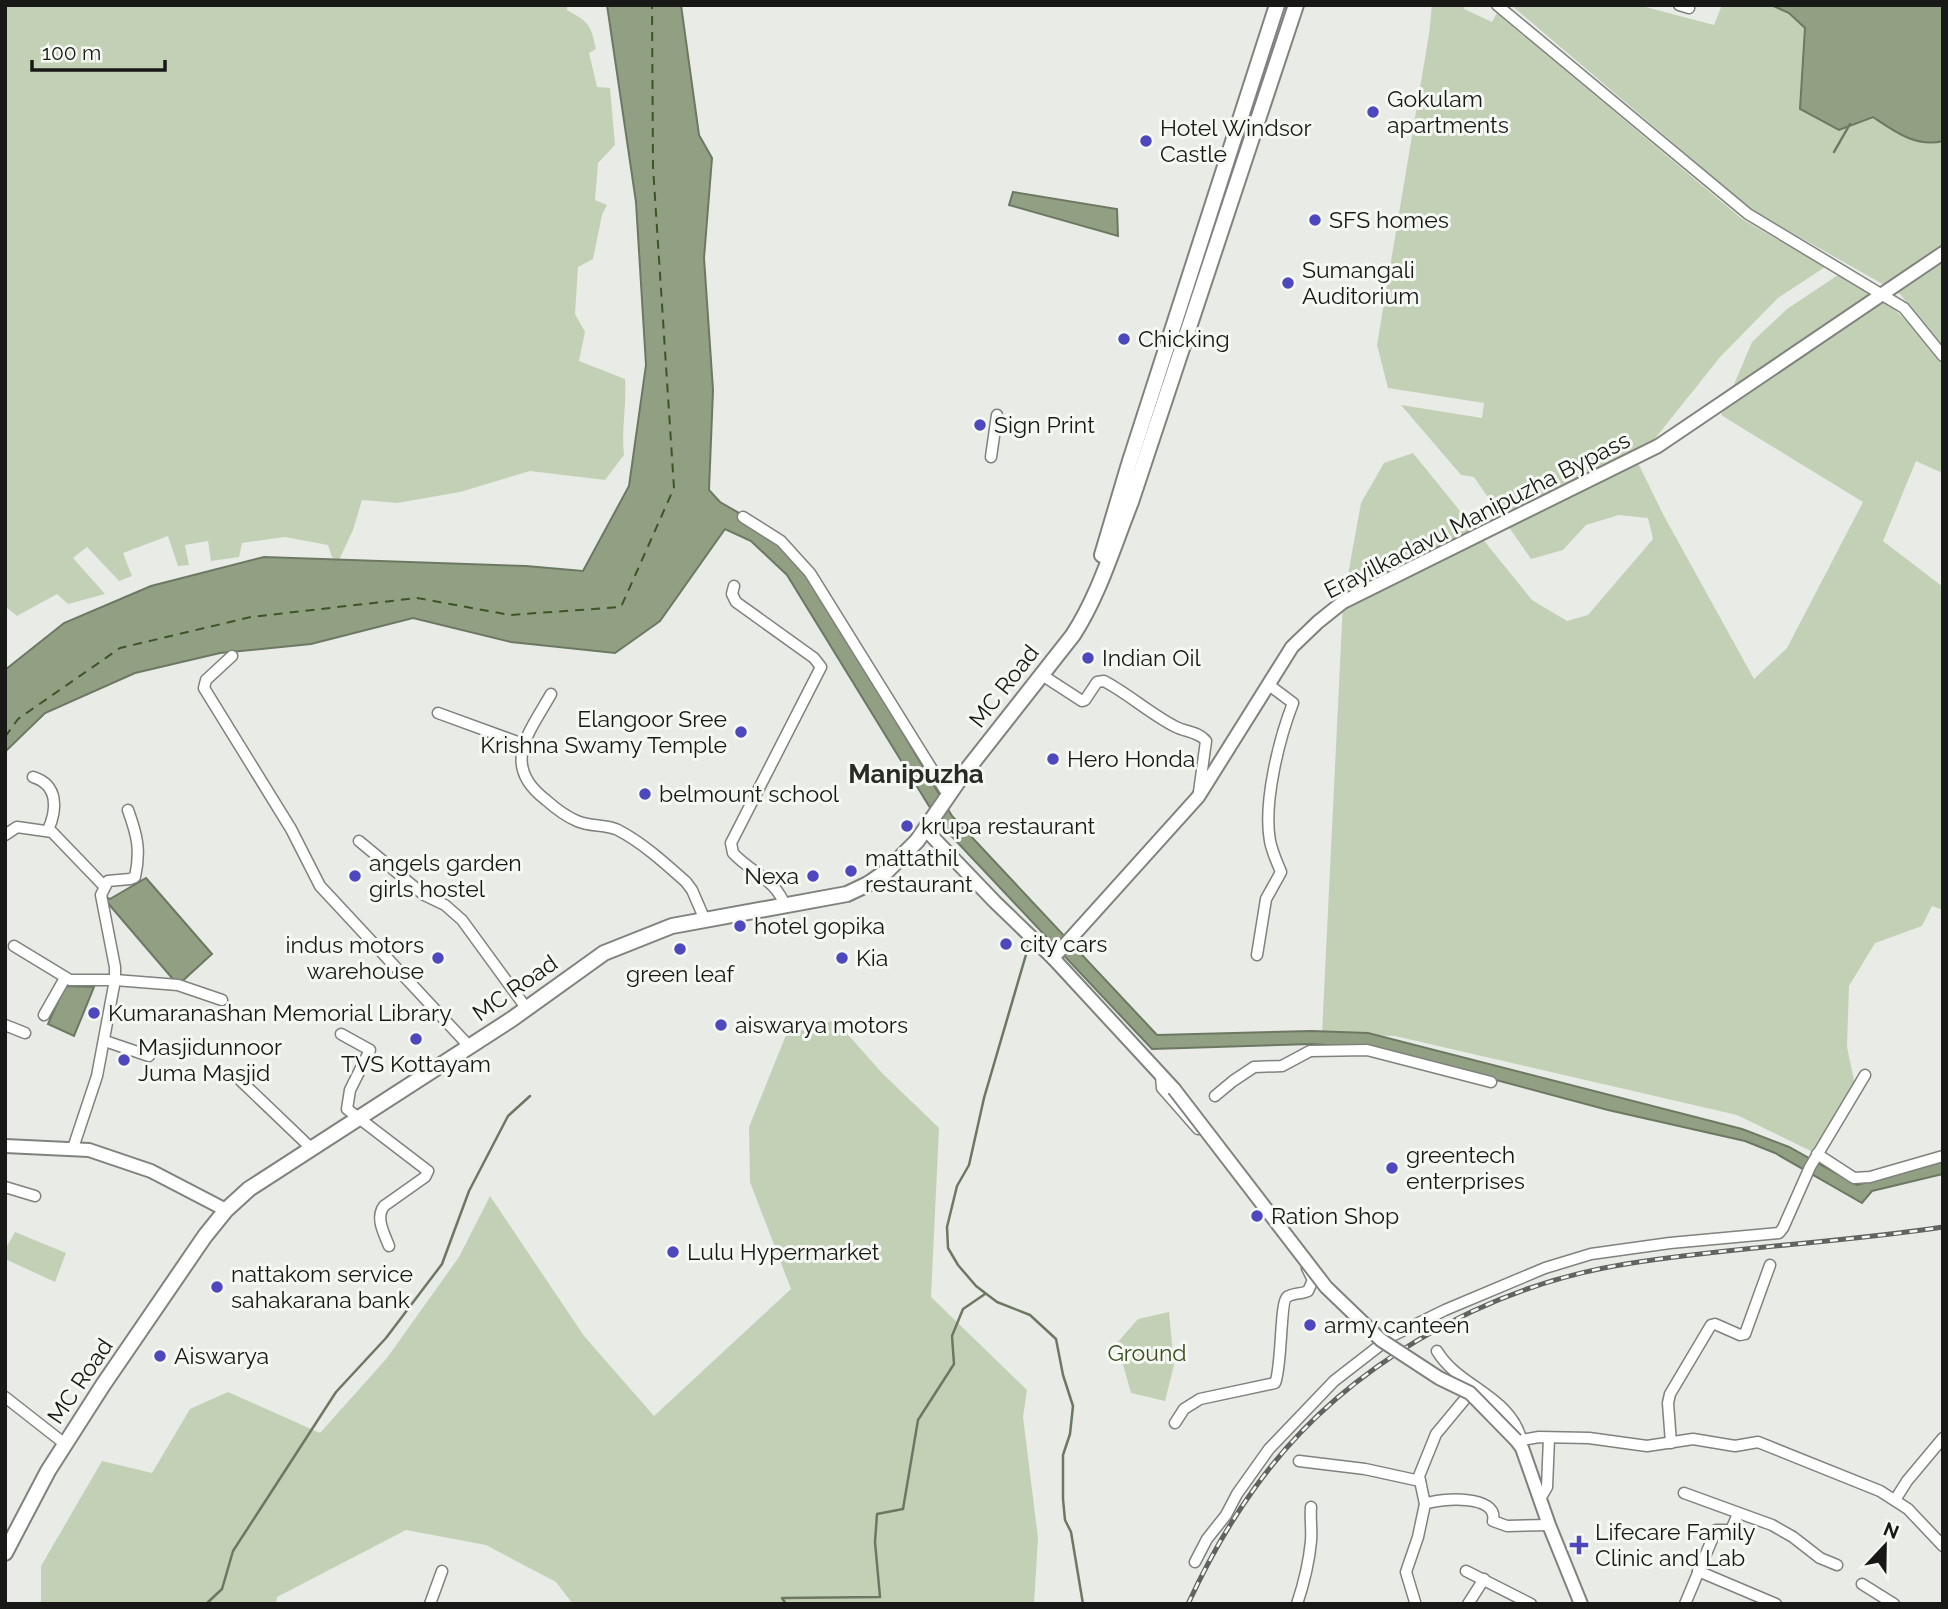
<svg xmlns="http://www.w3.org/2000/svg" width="1948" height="1609" font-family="Raleway,sans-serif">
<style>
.green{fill:#c2d1b5}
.water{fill:#91a083;stroke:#6d7863;stroke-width:2}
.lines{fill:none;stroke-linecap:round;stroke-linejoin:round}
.stream{stroke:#6d7863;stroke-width:2.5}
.ferry{stroke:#3f5426;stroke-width:2;stroke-dasharray:9 7;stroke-linecap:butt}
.minor-casing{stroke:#7f827d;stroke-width:13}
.major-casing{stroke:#7f827d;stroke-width:16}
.highway-casing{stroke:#7f827d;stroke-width:18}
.minor{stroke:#fff;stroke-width:10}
.major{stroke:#fff;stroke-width:12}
.highway{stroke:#fff;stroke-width:14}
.rail-casing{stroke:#616360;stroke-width:5}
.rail{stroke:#f6f9f3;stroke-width:2.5;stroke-dasharray:8;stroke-linecap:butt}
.major-bridge-casing{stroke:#7f827d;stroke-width:16;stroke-linecap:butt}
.major-bridge{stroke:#fff;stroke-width:12}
.poi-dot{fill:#4e48bf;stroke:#f6f9f3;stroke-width:2.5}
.labels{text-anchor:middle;stroke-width:6;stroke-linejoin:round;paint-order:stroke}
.poi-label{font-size:23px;fill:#181917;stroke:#f6f9f3;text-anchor:start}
.street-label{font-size:23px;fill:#181917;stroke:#f6f9f3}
.park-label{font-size:23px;fill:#394e20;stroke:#f6f9f3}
.quarter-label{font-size:26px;font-weight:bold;fill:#292b27;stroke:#f6f9f3}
</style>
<rect width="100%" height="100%" fill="#e9ebe6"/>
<!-- green -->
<g class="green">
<path d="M5 5H567V10C589 22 591 25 596 49L589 53 597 87 610 88 615 145 598 163 595 200 607 205 602 215 593 259 578 267 575 314 585 332 579 361 625 379C627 405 621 429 624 455L605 480 530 471 460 492 397 503 362 500 353 530 339 560 332 557 328 545 285 537 242 543 239 557 211 561 208 541 185 545 189 565 178 566 168 536 123 553 132 576 119 581 87 547 73 558 105 594 68 604 57 594 17 616 5 606Z"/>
<polygon points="1432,5 1465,5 1464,9 1492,22 1497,13 1742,219 1825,267 1778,298 1721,356 1637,461 1664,516 1754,679 1787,648 1863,502 1721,415 1752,342 1787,309 1838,275 1888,304 1907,321 1943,365 1943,469 1940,472 1916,461 1883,541 1943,587 1943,910 1932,906 1922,926 1875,943 1849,986 1847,1047 1855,1085 1813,1152 1737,1115 1395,1036 1322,1034 1343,602 1361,503 1384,463 1413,453 1532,600 1567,621 1588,615 1653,539 1648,518 1619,515 1586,525 1563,550 1531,559 1474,477 1461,475 1401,405 1482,418 1484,403 1388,388 1377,345 1429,34"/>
<polygon points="1511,5 1638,5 1714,25 1722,5 1943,5 1943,347 1900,294 1752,210"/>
<polygon points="835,1020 882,1073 939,1128 931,1297 1027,1390 1023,1417 1038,1538 1034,1604 573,1604 556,1582 486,1545 406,1530 277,1597 276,1604 41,1604 41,1566 102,1461 152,1473 190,1409 228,1392 320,1433 387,1358 459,1257 490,1196 584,1336 654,1416 791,1289 750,1182 749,1127 786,1035"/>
<polygon points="15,1232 66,1253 55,1282 5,1259 5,1250"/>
<polygon points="1169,1312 1174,1365 1165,1401 1131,1393 1117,1343 1138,1319"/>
</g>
<!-- water -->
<g class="water">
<polygon points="607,5 681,5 699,135 712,158 704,258 713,390 709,490 720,502 770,531 790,549 822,596 952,816 1157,1035 1312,1031 1368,1033 1742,1129 1789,1147 1857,1185 1943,1161 1943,1174 1872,1191 1862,1203 1775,1153 1745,1141 1608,1110 1376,1048 1311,1044 1152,1049 940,824 787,575 751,541 725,529 660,621 615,653 511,642 413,618 311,644 220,653 135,673 45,713 5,752 5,670 64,623 151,586 264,557 526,566 583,571 629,486 646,365 636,202"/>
<path d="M1771 5H1943V141C1916 148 1894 131 1873 117L1839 130 1800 109 1805 28 1789 13Z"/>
<polygon points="1013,192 1117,209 1118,236 1009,205"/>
<polygon points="146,878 212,954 178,985 101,895 110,899"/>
<polygon points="65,986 94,987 74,1036 48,1024"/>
</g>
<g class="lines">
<!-- stream -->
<g class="stream">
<polyline points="1834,152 1850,124"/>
<polyline points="1030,941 984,1098 969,1165 957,1186 947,1227 948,1248 958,1265 976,1286 997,1302 1030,1315 1056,1339 1063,1375 1073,1406 1070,1434 1063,1455 1063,1499 1065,1520 1071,1532 1083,1604"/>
<polyline points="206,1604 222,1589 233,1551 336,1392 386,1338 442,1264 469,1191 508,1116 530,1096"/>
<polyline points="786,1604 782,1598 880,1597 875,1542 877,1514 903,1509 918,1420 954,1364 952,1336 963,1309 985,1294"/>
</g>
<!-- ferry -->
<polyline class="ferry" points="5,737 18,719 120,648 251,617 417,598 510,615 621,607 674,488 653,167 652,5"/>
<!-- minor casing -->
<g class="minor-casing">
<g id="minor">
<polyline points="1497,5 1748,214 1904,308 1943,356"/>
<polyline points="1679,5 1689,8"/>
<polyline points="991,457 997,415"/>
<polyline points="743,517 781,541 810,573 948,795"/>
<path d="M734 586 732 594 736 602 814 658 821 667 731 843 733 853C750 872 777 880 785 906"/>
<polyline points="232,656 206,680 204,688 291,829 320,886 469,1046"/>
<path d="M1042 675 1082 701 1085 700 1097 682 1104 681C1129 694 1150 714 1176 727 1186 732 1199 732 1206 741L1199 792"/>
<path d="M551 694C529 733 500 765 546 800 555 808 565 816 577 821 590 827 606 824 618 830 643 843 666 864 686 882L692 890 705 920"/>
<polyline points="438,713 523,744"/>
<path d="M33 777C59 785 57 810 48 830"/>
<polyline points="5,835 17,827 52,832 104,886"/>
<polyline points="359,841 424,895 445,905 462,920 527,1009"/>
<polyline points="14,946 70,980 115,980 178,985 222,1000"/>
<path d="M1257 955 1266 899 1281 872C1277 862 1272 852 1270 841 1263 803 1279 739 1293 703L1269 685"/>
<polyline points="44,1015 65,978"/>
<polyline points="5,1025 25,1033"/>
<path d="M341 1034 370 1050 350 1090 347 1109 428 1171 425 1177 384 1206C375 1218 384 1233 389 1246"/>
<polyline points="105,1041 149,1056"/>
<polyline points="1161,1076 1162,1088 1198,1129"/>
<polyline points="241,1081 311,1148"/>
<polyline points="1215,1096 1233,1081 1254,1067 1282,1066 1310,1051 1367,1050 1491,1082"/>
<path d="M73 1148 97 1076 115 980V967L101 895 108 881 130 879 135 877C141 850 137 835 128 810"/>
<polyline points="1817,1154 1854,1178 1870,1177 1943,1156"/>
<polyline points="5,1187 35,1196"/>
<path d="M1437 1351C1459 1388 1513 1396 1522 1443"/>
<polyline points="5,1397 65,1444"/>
<path d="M1175 1423 1184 1409 1200 1399 1275 1383C1282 1368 1280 1302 1287 1297 1293 1293 1302 1294 1308 1291L1313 1280 1307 1268"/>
<polyline points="1522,1440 1539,1437 1589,1438 1647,1446 1693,1439 1735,1446 1758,1442 1880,1491 1908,1509 1943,1546"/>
<polyline points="1671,1443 1668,1403 1670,1394 1711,1325 1715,1324 1740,1335 1745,1334 1770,1265"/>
<polyline points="1299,1461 1365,1469 1420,1481"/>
<polyline points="1684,1493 1772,1525 1793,1537 1820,1558 1837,1565"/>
<polyline points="1540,1499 1547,1487 1549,1438"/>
<polyline points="1895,1500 1907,1481 1943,1438"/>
<polyline points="1425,1504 1419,1476 1436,1434 1470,1393"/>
<polyline points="1195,1562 1207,1539 1226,1515 1237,1494 1269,1449 1334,1381 1392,1336 1445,1310 1545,1268 1591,1254 1670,1243 1779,1233 1783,1228 1810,1167 1865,1075"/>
<polyline points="1466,1571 1531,1604"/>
<polyline points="1698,1571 1776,1604"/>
<polyline points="1862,1584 1894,1604"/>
<path d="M1415 1602 1406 1572 1418 1537 1425 1504C1440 1498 1499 1494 1493 1521L1507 1526 1549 1525"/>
<polyline points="430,1604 442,1571"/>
<path d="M1297 1604C1304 1583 1309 1563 1311 1541 1312 1529 1310 1519 1311 1507"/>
<polyline points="1468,1604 1484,1579"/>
<polyline points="1685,1604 1716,1530 1731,1530 1738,1514"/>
</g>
</g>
<!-- major casing -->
<g class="major-casing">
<g id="major">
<polyline points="925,829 995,902 1053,958 1174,1089"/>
<polyline points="1053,958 1198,797 1292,647 1318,622 1343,602 1658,446 1943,253"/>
<polyline points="5,1146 89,1150 151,1171 226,1210"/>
<polyline points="1516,1440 1522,1448 1549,1525 1581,1604"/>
</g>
</g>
<!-- highway casing -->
<g class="highway-casing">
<g id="highway">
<polyline points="1102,555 1129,464 1277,5"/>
<path d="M5 1553 48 1471 103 1385 205 1236 226 1210 249 1189 512 1019 604 953 672 926 847 894 868 884 887 871 917 841 959 780 1073 635C1099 595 1113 547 1131 502L1296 5"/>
</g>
</g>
<!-- minor -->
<use href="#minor" class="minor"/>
<!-- major -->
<use href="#major" class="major"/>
<!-- highway -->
<use href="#highway" class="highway"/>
<!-- rail casing -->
<g class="rail-casing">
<path id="rail" d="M1188 1604C1207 1563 1228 1525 1254 1489 1339 1369 1482 1287 1626 1264 1731 1247 1838 1243 1943 1227"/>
</g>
<!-- rail -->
<use href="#rail" class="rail"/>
<!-- major-bridge casing -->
<g class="major-bridge-casing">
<polyline id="major-bridge" points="1174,1089 1326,1287 1381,1340 1439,1378 1470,1393 1516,1440"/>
</g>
<!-- major-bridge -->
<use href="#major-bridge" class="major-bridge"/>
</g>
<!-- markers -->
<g class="poi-dot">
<circle cx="1373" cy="112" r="7"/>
<circle cx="1146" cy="141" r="7"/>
<circle cx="1315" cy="220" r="7"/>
<circle cx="1288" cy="283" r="7"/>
<circle cx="1124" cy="339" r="7"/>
<circle cx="980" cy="425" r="7"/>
<circle cx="1088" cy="658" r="7"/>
<circle cx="741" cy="732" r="7"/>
<circle cx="1053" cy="759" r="7"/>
<circle cx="645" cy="794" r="7"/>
<circle cx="907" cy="826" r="7"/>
<circle cx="851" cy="871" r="7"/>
<circle cx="355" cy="876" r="7"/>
<circle cx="813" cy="876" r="7"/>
<circle cx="740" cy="926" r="7"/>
<circle cx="1006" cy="944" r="7"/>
<circle cx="680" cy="949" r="7"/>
<circle cx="438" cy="958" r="7"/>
<circle cx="842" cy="958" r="7"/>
<circle cx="94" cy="1013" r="7"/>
<circle cx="721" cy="1025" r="7"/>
<circle cx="416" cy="1039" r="7"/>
<circle cx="124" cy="1060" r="7"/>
<circle cx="1392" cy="1168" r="7"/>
<circle cx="1257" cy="1216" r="7"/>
<circle cx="673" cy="1252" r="7"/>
<circle cx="217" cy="1287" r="7"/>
<circle cx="1310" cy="1325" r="7"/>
<circle cx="160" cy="1356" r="7"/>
<path d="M1575.5 1534.5h7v7h7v7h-7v7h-7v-7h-7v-7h7z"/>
</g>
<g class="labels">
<!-- poi labels -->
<g class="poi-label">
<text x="1387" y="107">Gokulam<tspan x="1387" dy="26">apartments</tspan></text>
<text x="1160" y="136">Hotel Windsor<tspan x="1160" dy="26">Castle</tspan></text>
<text x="1329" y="228">SFS homes</text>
<text x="1302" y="278">Sumangali<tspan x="1302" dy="26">Auditorium</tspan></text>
<text x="1138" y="347">Chicking</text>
<text x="994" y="433">Sign Print</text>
<text x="1102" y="666">Indian Oil</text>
<text x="727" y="727" text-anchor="end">Elangoor Sree<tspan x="727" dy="26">Krishna Swamy Temple</tspan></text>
<text x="1067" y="767">Hero Honda</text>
<text x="659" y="802">belmount school</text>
<text x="921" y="834">krupa restaurant</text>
<text x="865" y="866">mattathil<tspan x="865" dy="26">restaurant</tspan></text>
<text x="369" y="871">angels garden<tspan x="369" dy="26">girls hostel</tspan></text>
<text x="799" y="884" text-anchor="end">Nexa</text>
<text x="754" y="934">hotel gopika</text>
<text x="1020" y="952">city cars</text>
<text x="424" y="953" text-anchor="end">indus motors<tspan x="424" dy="26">warehouse</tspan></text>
<text x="856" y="966">Kia</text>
<text x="680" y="982" text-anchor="middle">green leaf</text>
<text x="108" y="1021">Kumaranashan Memorial Library</text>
<text x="735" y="1033">aiswarya motors</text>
<text x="138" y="1055">Masjidunnoor<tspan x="138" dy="26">Juma Masjid</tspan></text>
<text x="416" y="1072" text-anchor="middle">TVS Kottayam</text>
<text x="1406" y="1163">greentech<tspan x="1406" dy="26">enterprises</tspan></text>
<text x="1271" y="1224">Ration Shop</text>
<text x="687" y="1260">Lulu Hypermarket</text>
<text x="231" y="1282">nattakom service<tspan x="231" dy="26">sahakarana bank</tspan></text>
<text x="1324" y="1333">army canteen</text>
<text x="174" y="1364">Aiswarya</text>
<text x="1595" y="1540">Lifecare Family<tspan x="1595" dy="26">Clinic and Lab</tspan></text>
</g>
<!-- street labels -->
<g class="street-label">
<text transform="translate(1477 515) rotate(-27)" y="8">Erayilkadavu Manipuzha Bypass</text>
<text transform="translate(1004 686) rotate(-52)" y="8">MC Road</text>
<text transform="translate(515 988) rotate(-35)" y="8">MC Road</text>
<text transform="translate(80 1381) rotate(-56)" y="8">MC Road</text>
</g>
<!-- park labels -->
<g class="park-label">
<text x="1147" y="1361">Ground</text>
</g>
<!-- quarter labels -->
<g class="quarter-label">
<text x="916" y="783">Manipuzha</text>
</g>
</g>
<!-- border -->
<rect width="1948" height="1609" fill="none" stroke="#181917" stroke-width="14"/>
<!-- north arrow -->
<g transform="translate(1885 1546) rotate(22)" stroke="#f6f9f3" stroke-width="5" paint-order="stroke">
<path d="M0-5L12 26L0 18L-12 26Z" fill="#181917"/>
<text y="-10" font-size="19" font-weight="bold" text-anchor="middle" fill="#181917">N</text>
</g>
<!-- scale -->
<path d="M32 60v10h133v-10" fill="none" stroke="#181917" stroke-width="3.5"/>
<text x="42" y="60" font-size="21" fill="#181917" stroke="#f6f9f3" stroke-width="5" paint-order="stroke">100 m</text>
</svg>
